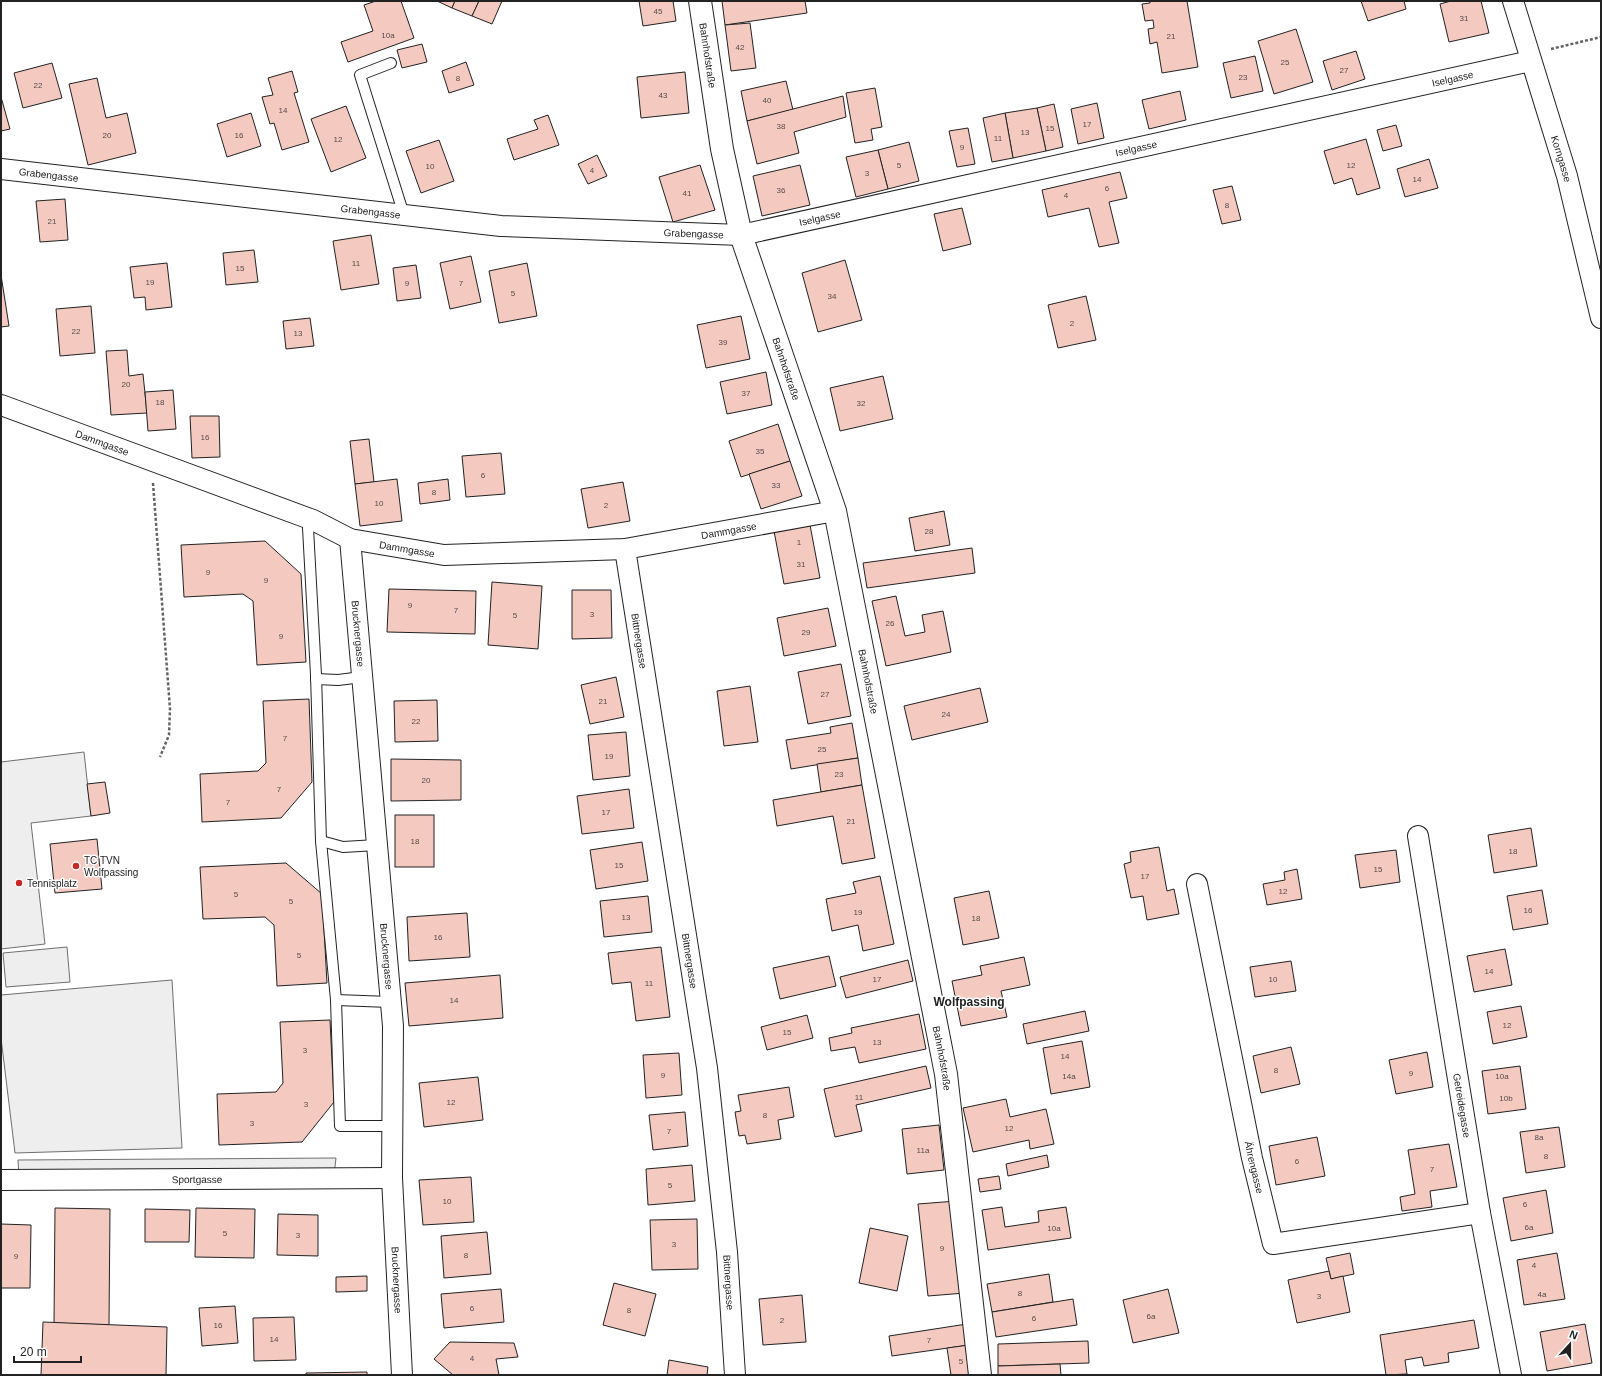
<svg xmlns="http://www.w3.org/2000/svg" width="1602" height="1376" font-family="Arial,sans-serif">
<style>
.green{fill:#eee;stroke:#6f6f6f}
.parking{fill:#ededed;stroke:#6f6f6f}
.building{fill:#f3c9c0;stroke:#222}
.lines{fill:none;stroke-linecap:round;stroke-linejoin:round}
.lane-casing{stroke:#222;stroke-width:12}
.street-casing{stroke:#222;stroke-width:22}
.secondary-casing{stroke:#222;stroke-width:24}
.path{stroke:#646464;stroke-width:2.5;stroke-dasharray:3 2;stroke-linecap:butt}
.lane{stroke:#fff;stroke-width:10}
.street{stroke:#fff;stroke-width:20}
.secondary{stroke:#fff;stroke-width:22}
.poi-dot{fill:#c62828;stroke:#fff;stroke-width:1.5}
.labels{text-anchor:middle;stroke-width:3;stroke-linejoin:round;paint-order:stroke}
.number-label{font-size:8px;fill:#564c4a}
.street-label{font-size:10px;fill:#222;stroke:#fff}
.poi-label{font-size:10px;fill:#222;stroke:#fff;text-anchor:start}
.quarter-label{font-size:12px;font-weight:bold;fill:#222;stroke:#fff}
</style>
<rect width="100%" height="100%" fill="#fff"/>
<!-- green -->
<g class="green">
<polygon points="84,752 91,816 31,823 45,944 1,949 1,762"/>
<polygon points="67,947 70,982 6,987 3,953"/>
<polygon points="172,980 182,1148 15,1153 1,1038 1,995"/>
</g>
<!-- parking -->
<polygon class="parking" points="336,1158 334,1175 19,1176 18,1160"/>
<!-- building -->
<g class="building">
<polygon points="376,1 401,1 414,38 348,62 341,42 373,31 364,5"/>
<polygon points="437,1 455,1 452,8"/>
<polygon points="455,1 479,1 472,16 452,8"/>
<polygon points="479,1 502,1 492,24 472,16"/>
<polygon points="639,1 673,1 676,21 643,26"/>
<polygon points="722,1 805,1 807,13 725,25"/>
<polygon points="1150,1 1187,1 1198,67 1162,73 1157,42 1150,44 1148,29 1154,28 1153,20 1145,21 1142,4 1150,3"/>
<polygon points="1361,1 1404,1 1406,9 1368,21"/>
<polygon points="1451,1 1481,1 1489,33 1449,42 1440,4"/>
<polygon points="750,23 756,68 731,71 725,25"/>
<polygon points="1296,29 1313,82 1274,94 1258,41"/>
<polygon points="422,44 427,62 402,68 397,50"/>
<polygon points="1356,51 1365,79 1332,90 1323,61"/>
<polygon points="1255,56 1263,91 1231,98 1223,63"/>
<polygon points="466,62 474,85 449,93 442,71"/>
<polygon points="52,63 62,98 23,108 14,73"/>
<polygon points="292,71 298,92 294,93 309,142 282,150 274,123 270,124 262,97 273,95 268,78"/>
<polygon points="685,72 689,113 641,118 637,77"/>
<polygon points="97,78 106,118 127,113 136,153 88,165 69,84"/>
<polygon points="786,81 793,110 747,121 741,91"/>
<polygon points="875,88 882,127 871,129 873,140 855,143 846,93"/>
<polygon points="1180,91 1186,120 1149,129 1142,100"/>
<polygon points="843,96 846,117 794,132 799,153 757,164 747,121"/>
<polygon points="1,97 10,129 1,131"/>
<polygon points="1097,103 1104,138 1078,144 1071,109"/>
<polygon points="1054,104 1063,147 1046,151 1037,108"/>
<polygon points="346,106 366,158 331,172 311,119"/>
<polygon points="1037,108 1046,151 1013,158 1005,113"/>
<polygon points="251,113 261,146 227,157 217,124"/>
<polygon points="1005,113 1013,158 992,162 983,118"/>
<polygon points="548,115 559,145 514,160 507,139 538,129 534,120"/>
<polygon points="1396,125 1402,146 1383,151 1377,130"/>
<polygon points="968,128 975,164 957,167 949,131"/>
<polygon points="1366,139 1380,188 1357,195 1352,178 1334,184 1324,151"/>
<polygon points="439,140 454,181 421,193 406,151"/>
<polygon points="909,142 919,181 888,189 878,150"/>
<polygon points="878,150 888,189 856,197 846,157"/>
<polygon points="597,155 607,176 588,184 578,164"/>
<polygon points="1429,159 1438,188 1405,197 1397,169"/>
<polygon points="700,165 715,210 673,222 659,177"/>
<polygon points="800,165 810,205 762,216 753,176"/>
<polygon points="1120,172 1127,198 1109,202 1119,243 1099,247 1089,208 1048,217 1042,190"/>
<polygon points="1232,186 1241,220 1222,224 1213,190"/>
<polygon points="65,199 68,240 40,242 36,201"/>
<polygon points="962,208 971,244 943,251 934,214"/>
<polygon points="371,235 379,284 341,290 333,241"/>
<polygon points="254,250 258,282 226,285 223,253"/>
<polygon points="471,256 481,302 450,309 440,263"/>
<polygon points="845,260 862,320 818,332 802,273"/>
<polygon points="167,263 172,307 146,310 145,297 134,298 130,267"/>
<polygon points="527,263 537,316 499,323 489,271"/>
<polygon points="416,265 421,298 397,301 393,268"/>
<polygon points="1,275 9,326 1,327"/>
<polygon points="1086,296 1096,340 1058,348 1048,305"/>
<polygon points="91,306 95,353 60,356 56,309"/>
<polygon points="741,316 750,359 706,368 697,325"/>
<polygon points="310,318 314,346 286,349 283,321"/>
<polygon points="127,350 129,376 143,374 147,413 111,415 106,351"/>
<polygon points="766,372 772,405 727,414 720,382"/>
<polygon points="883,376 893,419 840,431 830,388"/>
<polygon points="173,390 176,429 148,431 145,392"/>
<polygon points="190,416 219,416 220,457 192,458"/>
<polygon points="778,424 790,461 741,477 729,441"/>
<polygon points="369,439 374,482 355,484 350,441"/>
<polygon points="501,453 505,494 466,497 462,456"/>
<polygon points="790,461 802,496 761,509 749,474"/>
<polygon points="397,479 402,521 360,526 355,484"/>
<polygon points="448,479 450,500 420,504 418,483"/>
<polygon points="623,482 630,521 588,528 581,489"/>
<polygon points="944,511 950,545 915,551 909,518"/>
<polygon points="810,525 820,578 784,584 774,531"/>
<polygon points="265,541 301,574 306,662 257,665 253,601 243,594 184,597 181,545"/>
<polygon points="972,548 975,573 867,588 863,563"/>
<polygon points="492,582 542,586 538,649 488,645"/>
<polygon points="389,589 476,591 475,634 387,632"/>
<polygon points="572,590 611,590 612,638 572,639"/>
<polygon points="896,596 905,636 925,632 922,615 943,611 951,652 886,666 872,601"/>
<polygon points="828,608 836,646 784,656 777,618"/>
<polygon points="841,664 851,716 808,724 798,672"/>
<polygon points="616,677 624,717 590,724 581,685"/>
<polygon points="750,686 758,742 724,746 717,691"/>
<polygon points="980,688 988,722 912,740 904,706"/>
<polygon points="309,699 312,782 281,818 202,822 200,774 258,771 266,763 263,701"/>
<polygon points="437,700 438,741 395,742 394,701"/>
<polygon points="852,723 858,758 791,769 786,740 831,733 830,727"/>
<polygon points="626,732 630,776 593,780 588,735"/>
<polygon points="858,758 862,785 821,792 817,764"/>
<polygon points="391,759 461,760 461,800 391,801"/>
<polygon points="105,782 110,813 91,816 87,784"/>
<polygon points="862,785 875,858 842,864 833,816 777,826 773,800"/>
<polygon points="629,789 634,828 582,834 577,796"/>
<rect x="395" y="815" width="39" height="52"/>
<polygon points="1531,828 1537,866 1494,873 1488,835"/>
<polygon points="97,839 102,889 55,893 50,844"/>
<polygon points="642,842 648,881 596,889 590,850"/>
<polygon points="1159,847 1167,891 1174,889 1179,914 1147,920 1143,896 1131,898 1124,864 1131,862 1130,852"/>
<polygon points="1396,850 1400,882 1360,888 1355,855"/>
<polygon points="286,863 322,894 327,983 277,986 274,925 265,917 203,919 200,867"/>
<polygon points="1297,869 1302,899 1267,905 1263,884 1285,880 1284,872"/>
<polygon points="880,876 894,944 863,951 858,925 832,931 826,899 856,893 853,882"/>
<polygon points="1542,890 1548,924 1513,930 1507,896"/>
<polygon points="989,891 999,938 963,945 954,898"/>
<polygon points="648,896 652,932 604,937 600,901"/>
<polygon points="467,913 470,957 409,961 407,917"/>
<polygon points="661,947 670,1017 636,1021 631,982 612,984 608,953"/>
<polygon points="1505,949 1512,985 1474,992 1467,956"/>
<polygon points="829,956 836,986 780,999 773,968"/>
<polygon points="1024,957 1030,985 1001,991 1007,1017 961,1026 952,981 982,975 980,966"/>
<polygon points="908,960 913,981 846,998 840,977"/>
<polygon points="1291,961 1296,991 1255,997 1250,967"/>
<polygon points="500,975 503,1018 409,1026 405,983"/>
<polygon points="1521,1006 1527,1037 1493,1044 1487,1012"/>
<polygon points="1085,1011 1089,1031 1027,1044 1023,1024"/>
<polygon points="919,1014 926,1049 859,1063 855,1047 831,1051 829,1038 852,1033 851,1028"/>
<polygon points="807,1015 813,1038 767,1050 761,1027"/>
<polygon points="330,1020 334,1102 302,1142 219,1145 217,1094 276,1092 283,1083 280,1022"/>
<polygon points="1082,1041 1090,1087 1051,1094 1043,1048"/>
<polygon points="1291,1047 1300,1084 1261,1093 1253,1056"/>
<polygon points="1427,1052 1433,1087 1396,1094 1389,1060"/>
<polygon points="679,1053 682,1095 646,1098 643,1055"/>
<polygon points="926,1066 931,1088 856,1105 862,1131 835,1137 824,1089"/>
<polygon points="1520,1066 1526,1109 1488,1114 1482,1071"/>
<polygon points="478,1077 483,1120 424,1127 419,1083"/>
<polygon points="789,1087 794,1117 778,1120 781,1139 747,1144 745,1135 739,1136 735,1112 741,1111 738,1095"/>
<polygon points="1006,1099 1010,1117 1046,1109 1054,1144 1030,1149 1029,1140 973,1152 963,1108"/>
<polygon points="685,1112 688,1146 653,1150 649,1115"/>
<polygon points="939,1125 944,1170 907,1174 902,1129"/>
<polygon points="1559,1127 1565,1167 1526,1173 1520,1132"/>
<polygon points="1317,1137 1325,1176 1276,1185 1269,1146"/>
<polygon points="1449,1144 1457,1187 1430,1191 1432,1207 1402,1211 1400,1197 1415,1194 1408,1150"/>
<polygon points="1047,1155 1049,1167 1008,1176 1006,1164"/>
<polygon points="692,1165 695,1201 648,1205 646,1169"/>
<polygon points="999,1176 1001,1189 980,1192 978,1179"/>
<polygon points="471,1177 474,1222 423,1225 419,1180"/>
<polygon points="1546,1190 1553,1233 1511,1241 1503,1198"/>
<polygon points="956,1201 965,1293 928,1296 918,1204"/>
<polygon points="1002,1207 1005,1227 1039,1222 1038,1211 1066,1207 1071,1238 988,1250 982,1210"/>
<polygon points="55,1208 110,1209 109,1325 54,1323"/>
<polygon points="196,1208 255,1209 254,1258 195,1257"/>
<polygon points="145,1209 190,1210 189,1242 145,1242"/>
<polygon points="278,1214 318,1215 318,1256 277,1255"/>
<polygon points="697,1219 698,1269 652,1270 650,1220"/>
<polygon points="1,1224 31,1225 30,1288 1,1288"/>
<polygon points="870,1228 908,1236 897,1291 859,1283"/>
<polygon points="487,1232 491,1274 444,1278 441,1236"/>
<polygon points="1350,1253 1354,1274 1331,1279 1326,1258"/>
<polygon points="1557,1253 1565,1299 1524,1305 1517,1260"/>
<polygon points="1329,1271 1331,1279 1343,1276 1350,1312 1297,1323 1288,1280"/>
<polygon points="1049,1274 1053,1302 992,1312 987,1284"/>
<polygon points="367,1276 367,1291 336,1292 336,1277"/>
<polygon points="614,1283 656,1294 645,1336 603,1325"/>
<polygon points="501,1289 504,1322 444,1328 441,1294"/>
<polygon points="1168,1289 1179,1333 1133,1343 1123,1300"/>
<polygon points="802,1295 806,1342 763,1345 759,1299"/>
<polygon points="1073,1299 1077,1325 996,1337 992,1312"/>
<polygon points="235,1306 238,1343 202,1346 199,1308"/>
<polygon points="294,1317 296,1360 254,1361 253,1318"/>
<polygon points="1474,1320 1479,1348 1448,1353 1449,1362 1424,1366 1422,1357 1405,1360 1407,1374 1386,1375 1380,1335"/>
<polygon points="43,1322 167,1327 166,1375 41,1375"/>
<polygon points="967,1324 969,1345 892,1356 889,1336"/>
<polygon points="1585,1324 1592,1363 1547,1371 1540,1332"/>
<polygon points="1088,1341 1089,1363 998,1366 998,1344"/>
<polygon points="450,1342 514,1343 518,1357 496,1359 499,1375 453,1375 434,1359"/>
<polygon points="969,1345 974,1375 951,1375 947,1348"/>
<polygon points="669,1360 708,1367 707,1375 667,1375"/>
<polygon points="1060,1364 1061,1375 998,1375 998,1366"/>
<polygon points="367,1372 367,1375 306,1375 306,1373"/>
</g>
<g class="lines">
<!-- lane casing -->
<g class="lane-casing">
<g id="lane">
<polyline points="391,63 360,75 404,215"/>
<polyline points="313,520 308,528 316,675 321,841 336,1000 340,1126 393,1126"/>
<polyline points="316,679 338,680 362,677"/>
<polyline points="321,841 343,847 377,845"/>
<polyline points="336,1000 390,1002"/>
</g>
</g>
<!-- street casing -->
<g class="street-casing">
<g id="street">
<path id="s1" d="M1513 1 1567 176 1601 318"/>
<path id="s2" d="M1 169 501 226 741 235 1531 61"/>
<path id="s3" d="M1 405 313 520 350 539 444 555 625 549 835 511"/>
<path id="s4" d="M350 539 393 1026 392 1178 402 1375"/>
<path id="s5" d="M625 549 707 1068 727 1252 735 1375"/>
<path id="s6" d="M1418 836 1480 1213 1511 1375"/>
<path id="s7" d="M1197 884 1252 1158 1273 1244 1480 1213"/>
<path id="s8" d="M1 1180 392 1178"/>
</g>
</g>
<!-- secondary casing -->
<g class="secondary-casing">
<g id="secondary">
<path id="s9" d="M700 1 722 149 741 235 835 511 946 1074 980 1375"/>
</g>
</g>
<!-- path -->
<g class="path">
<polyline points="1551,49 1601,37"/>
<polyline points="153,483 170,709 169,735 160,757"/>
</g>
<!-- lane -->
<use href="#lane" class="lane"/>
<!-- street -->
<use href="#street" class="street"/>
<!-- secondary -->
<use href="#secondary" class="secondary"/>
</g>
<!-- markers -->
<g class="poi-dot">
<circle cx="76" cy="866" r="4"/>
<circle cx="19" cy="883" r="4"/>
</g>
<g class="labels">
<!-- number labels -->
<g class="number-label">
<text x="658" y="14">45</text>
<text x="1464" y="21">31</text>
<text x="388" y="38">10a</text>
<text x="1171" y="39">21</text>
<text x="740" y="50">42</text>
<text x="1285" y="65">25</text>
<text x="1344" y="73">27</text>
<text x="1243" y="80">23</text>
<text x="458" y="81">8</text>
<text x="38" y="88">22</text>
<text x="663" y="98">43</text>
<text x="767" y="103">40</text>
<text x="283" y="113">14</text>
<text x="1087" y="127">17</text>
<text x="781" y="129">38</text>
<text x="1050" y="131">15</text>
<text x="1025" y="135">13</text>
<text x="107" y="138">20</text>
<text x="239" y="138">16</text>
<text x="998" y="141">11</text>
<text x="338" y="142">12</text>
<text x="962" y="150">9</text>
<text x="899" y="168">5</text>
<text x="1351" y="168">12</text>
<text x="430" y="169">10</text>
<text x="592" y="173">4</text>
<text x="867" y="176">3</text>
<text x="1417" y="182">14</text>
<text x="1107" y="191">6</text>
<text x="781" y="193">36</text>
<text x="687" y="196">41</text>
<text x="1066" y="198">4</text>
<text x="1227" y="208">8</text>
<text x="52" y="224">21</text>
<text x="356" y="266">11</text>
<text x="240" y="271">15</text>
<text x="150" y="285">19</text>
<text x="407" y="286">9</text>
<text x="461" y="286">7</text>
<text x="513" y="296">5</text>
<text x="832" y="299">34</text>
<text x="1072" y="326">2</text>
<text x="76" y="334">22</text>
<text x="298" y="336">13</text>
<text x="723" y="345">39</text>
<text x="126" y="387">20</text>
<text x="746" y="396">37</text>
<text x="160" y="405">18</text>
<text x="861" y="406">32</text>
<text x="205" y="440">16</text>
<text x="760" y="454">35</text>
<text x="483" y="478">6</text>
<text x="776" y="488">33</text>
<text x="434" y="495">8</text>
<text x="379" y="506">10</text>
<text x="606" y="508">2</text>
<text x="929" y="534">28</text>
<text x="799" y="545">1</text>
<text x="801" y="567">31</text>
<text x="208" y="575">9</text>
<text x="266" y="583">9</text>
<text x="410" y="608">9</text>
<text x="456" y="613">7</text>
<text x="592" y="617">3</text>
<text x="515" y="618">5</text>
<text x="890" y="626">26</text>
<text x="806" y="635">29</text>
<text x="281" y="639">9</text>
<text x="825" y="697">27</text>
<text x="603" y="704">21</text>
<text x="946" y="717">24</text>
<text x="416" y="724">22</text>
<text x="285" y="741">7</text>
<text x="822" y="752">25</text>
<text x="609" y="759">19</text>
<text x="839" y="777">23</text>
<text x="426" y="783">20</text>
<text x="279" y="792">7</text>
<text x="228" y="805">7</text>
<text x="606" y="815">17</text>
<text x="851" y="824">21</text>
<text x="415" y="844">18</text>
<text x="1513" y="854">18</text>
<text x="619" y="868">15</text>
<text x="1378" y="872">15</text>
<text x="1145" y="879">17</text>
<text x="1283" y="894">12</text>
<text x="236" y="897">5</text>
<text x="291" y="904">5</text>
<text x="1528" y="913">16</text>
<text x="858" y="915">19</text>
<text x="626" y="920">13</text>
<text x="976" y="921">18</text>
<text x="438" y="940">16</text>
<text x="299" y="958">5</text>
<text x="1489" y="974">14</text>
<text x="877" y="982">17</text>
<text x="1273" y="982">10</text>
<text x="649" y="986">11</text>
<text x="454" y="1003">14</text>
<text x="1507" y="1028">12</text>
<text x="787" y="1035">15</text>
<text x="877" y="1045">13</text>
<text x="305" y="1053">3</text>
<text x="1065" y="1059">14</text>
<text x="1276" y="1073">8</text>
<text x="1411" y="1076">9</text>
<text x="663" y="1078">9</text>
<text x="1069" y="1079">14a</text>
<text x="1502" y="1079">10a</text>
<text x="859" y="1100">11</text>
<text x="1506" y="1101">10b</text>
<text x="451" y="1105">12</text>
<text x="306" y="1107">3</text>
<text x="765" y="1118">8</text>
<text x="252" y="1126">3</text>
<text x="1009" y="1131">12</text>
<text x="669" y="1134">7</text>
<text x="1539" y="1140">8a</text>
<text x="923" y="1153">11a</text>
<text x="1546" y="1159">8</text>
<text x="1297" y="1164">6</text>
<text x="1432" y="1172">7</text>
<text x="670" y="1188">5</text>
<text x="447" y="1204">10</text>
<text x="1525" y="1207">6</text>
<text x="1529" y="1230">6a</text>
<text x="1054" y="1231">10a</text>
<text x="225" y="1236">5</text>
<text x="298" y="1238">3</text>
<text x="674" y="1247">3</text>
<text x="942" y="1251">9</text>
<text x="466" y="1258">8</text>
<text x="16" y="1259">9</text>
<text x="1534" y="1268">4</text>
<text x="1020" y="1296">8</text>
<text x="1542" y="1297">4a</text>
<text x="1319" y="1299">3</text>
<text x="472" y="1311">6</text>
<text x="629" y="1313">8</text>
<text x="1151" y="1319">6a</text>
<text x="1034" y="1321">6</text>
<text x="782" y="1323">2</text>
<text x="218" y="1328">16</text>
<text x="274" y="1342">14</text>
<text x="929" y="1343">7</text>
<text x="472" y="1361">4</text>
<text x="961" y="1364">5</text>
</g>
<!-- street labels -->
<g class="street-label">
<text dy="4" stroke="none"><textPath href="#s9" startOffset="55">Bahnhofstraße</textPath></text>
<text dy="4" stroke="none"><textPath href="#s2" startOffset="1472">Iselgasse</textPath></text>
<text dy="4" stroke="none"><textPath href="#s2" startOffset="1148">Iselgasse</textPath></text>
<text dy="4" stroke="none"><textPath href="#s1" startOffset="165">Korngasse</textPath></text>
<text dy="4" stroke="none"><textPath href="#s2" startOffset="48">Grabengasse</textPath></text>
<text dy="4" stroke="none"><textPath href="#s2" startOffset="372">Grabengasse</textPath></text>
<text dy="4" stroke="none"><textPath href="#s2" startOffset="824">Iselgasse</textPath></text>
<text dy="4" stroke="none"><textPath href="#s2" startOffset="696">Grabengasse</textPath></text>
<text dy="4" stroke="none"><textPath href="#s9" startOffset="379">Bahnhofstraße</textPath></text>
<text dy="4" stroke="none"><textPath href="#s3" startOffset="108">Dammgasse</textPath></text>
<text dy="4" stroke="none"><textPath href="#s3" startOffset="756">Dammgasse</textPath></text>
<text dy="4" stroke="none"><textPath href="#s3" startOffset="432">Dammgasse</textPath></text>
<text dy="4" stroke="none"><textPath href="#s4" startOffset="95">Brucknergasse</textPath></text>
<text dy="4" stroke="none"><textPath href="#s5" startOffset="93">Bittnergasse</textPath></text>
<text dy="4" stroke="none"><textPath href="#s9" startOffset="703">Bahnhofstraße</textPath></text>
<text dy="4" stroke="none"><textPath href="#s4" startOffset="419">Brucknergasse</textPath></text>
<text dy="4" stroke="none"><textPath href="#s5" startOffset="417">Bittnergasse</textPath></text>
<text dy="4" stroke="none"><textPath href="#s9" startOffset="1087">Bahnhofstraße</textPath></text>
<text dy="4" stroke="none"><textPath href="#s6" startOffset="273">Getreidegasse</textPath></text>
<text dy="4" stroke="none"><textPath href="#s7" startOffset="289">Ährengasse</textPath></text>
<text dy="4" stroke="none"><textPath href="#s8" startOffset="196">Sportgasse</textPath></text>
<text dy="4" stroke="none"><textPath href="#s4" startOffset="743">Brucknergasse</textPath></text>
<text dy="4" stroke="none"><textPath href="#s5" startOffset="741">Bittnergasse</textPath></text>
</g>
<!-- poi labels -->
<g class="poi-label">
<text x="84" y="864">TC TVN<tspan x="84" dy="12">Wolfpassing</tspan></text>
<text x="27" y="887">Tennisplatz</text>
</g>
<!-- quarter labels -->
<g class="quarter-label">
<text x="969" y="1006">Wolfpassing</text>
</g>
</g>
<!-- border -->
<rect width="1602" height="1376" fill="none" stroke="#222222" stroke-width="4"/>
<!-- north arrow -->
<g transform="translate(1570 1344) rotate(21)" stroke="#ffffff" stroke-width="3" paint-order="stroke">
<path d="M0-3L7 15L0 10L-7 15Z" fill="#222222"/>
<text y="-6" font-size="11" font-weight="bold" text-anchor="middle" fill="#222222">N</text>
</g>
<!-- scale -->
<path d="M14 1356v6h67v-6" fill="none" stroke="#222222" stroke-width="2"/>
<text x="20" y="1356" font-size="12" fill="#222222" stroke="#ffffff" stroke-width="3" paint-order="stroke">20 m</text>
</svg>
